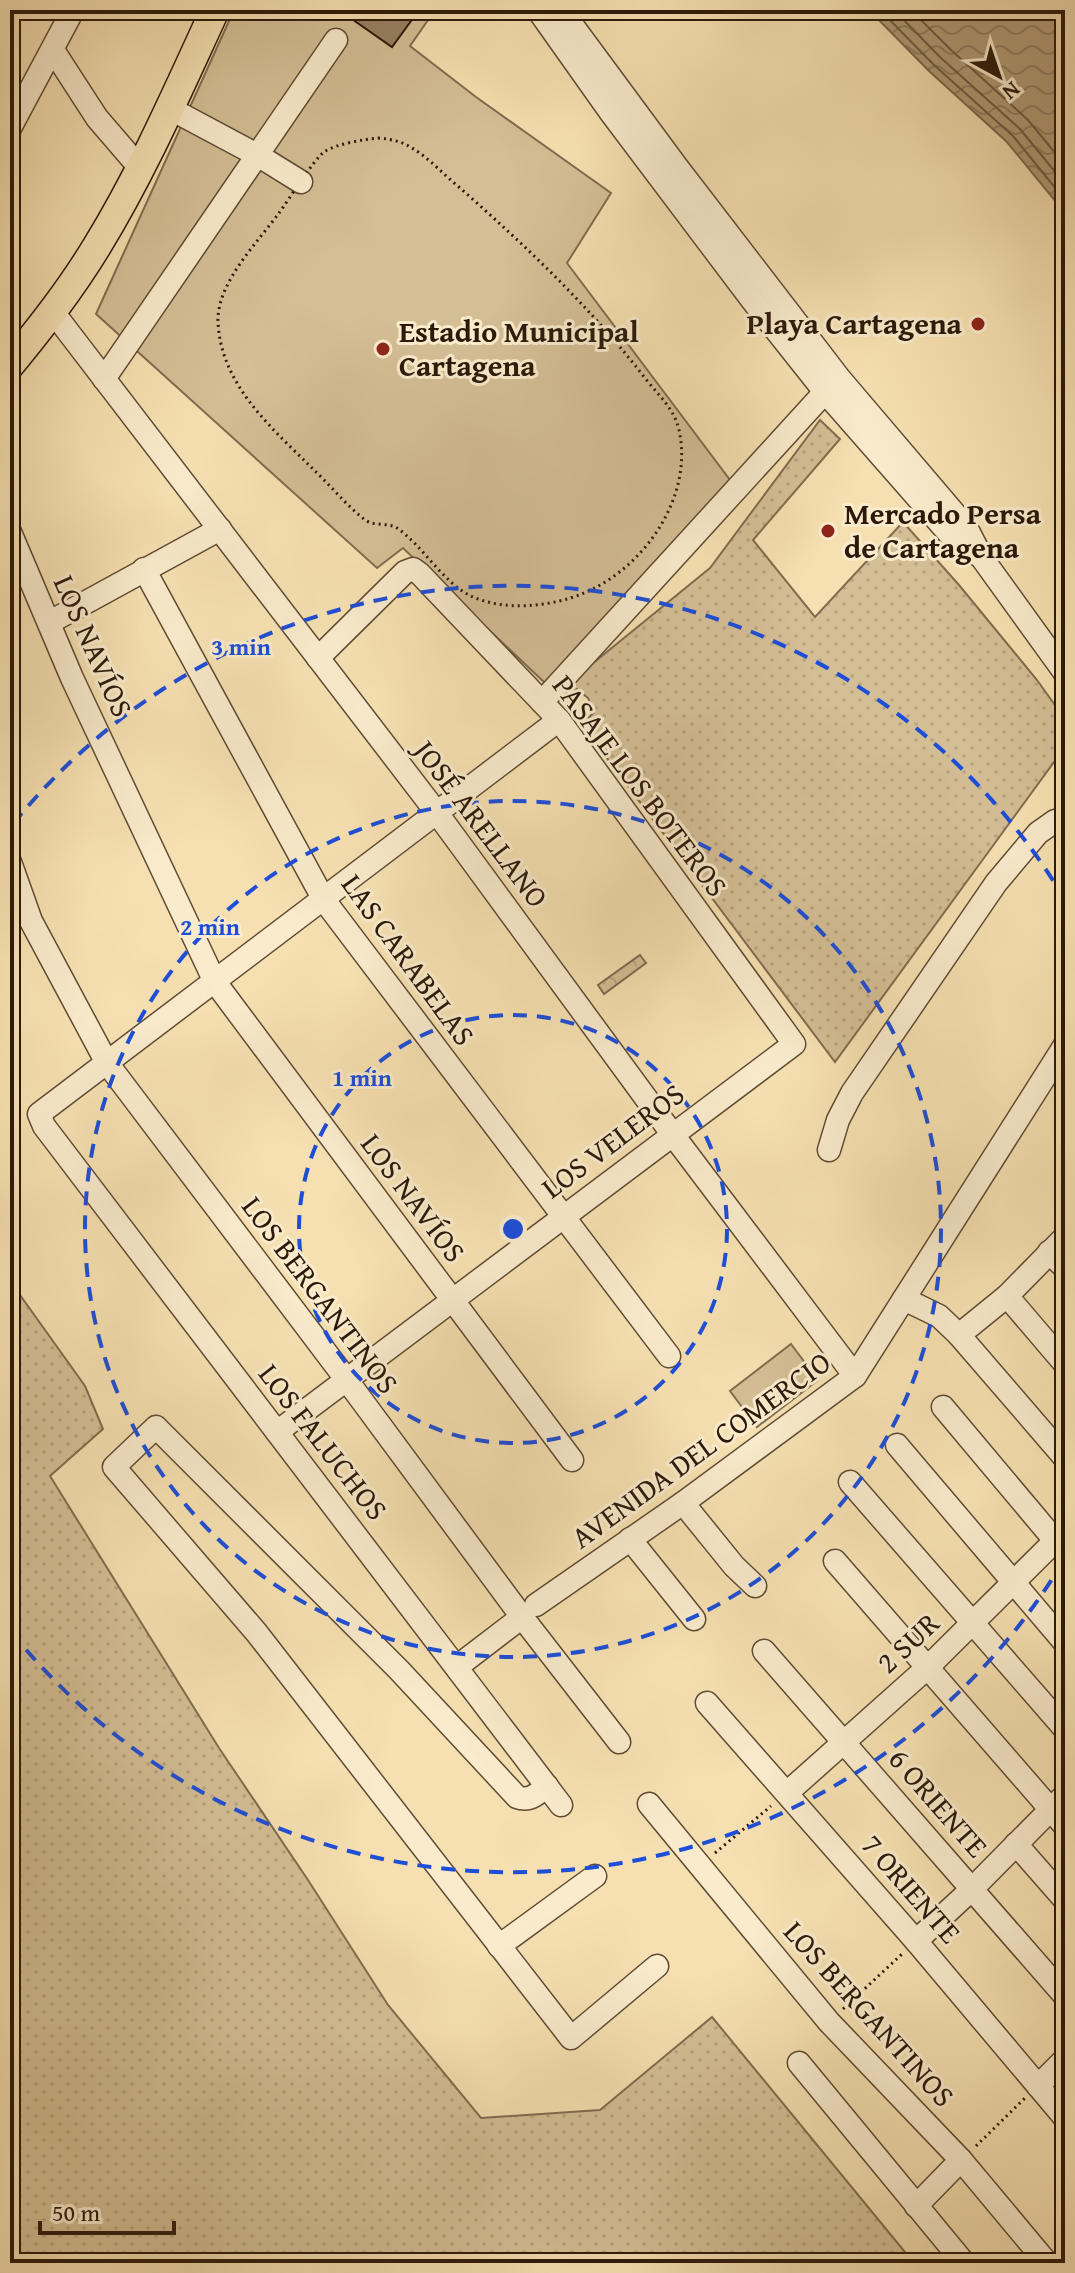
<svg xmlns="http://www.w3.org/2000/svg" width="1075" height="2273" font-family="'Gentium Book Plus',serif">
<style>
.grass{fill:url(#grass-dots);stroke:#806c50;stroke-width:2}
.forest{fill:url(#forest-crowns);stroke:#806c50;stroke-width:2}
.garden{fill:#d4be95;stroke:#806c50;stroke-width:2}
.water{fill:url(#water-waves);stroke:#7d684c;stroke-width:2}
.lines{fill:none;stroke-linecap:round;stroke-linejoin:round}
.shore{stroke:#705a41;stroke-width:2}
.building{fill:#968061;stroke:#2d190a;stroke-width:2}
.minor-casing{stroke:#5f4b34;stroke-width:25}
.major-casing{stroke:#2d190a;stroke-width:31}
.path{stroke:#2d190a;stroke-width:3;stroke-dasharray:2 4;stroke-linecap:butt}
.minor{stroke:#f9ebcc;stroke-width:22}
.major{stroke:#f6e0b1;stroke-width:28}
.ring{fill:none;stroke:#1d4ed8;stroke-width:4;stroke-dasharray:14 10}
.poi-dot{fill:#8f2418;stroke:#f9ebcc;stroke-width:3}
.labels{text-anchor:middle;stroke-width:6;stroke-linejoin:round;paint-order:stroke}
.poi-label{font-size:30px;font-weight:bold;fill:#2d190a;stroke:#f9ebcc;text-anchor:start}
.street-label{font-size:30px;fill:#2d190a;stroke:#f9ebcc}
.centre{fill:#1d4ed8;stroke:#f9ebcc;stroke-width:4}
.ring-label{font-size:24px;text-anchor:middle;font-weight:bold;fill:#1d4ed8;stroke:#f9ebcc;stroke-width:6;stroke-linejoin:round;paint-order:stroke}
</style>
<defs>
<pattern id="grass-dots" width="8" height="8" patternUnits="userSpaceOnUse" patternTransform="scale(2)"><rect width="8" height="8" fill="#d4be95"/><path d="M2 2h.1M6 6h.1" fill="none" stroke="#b6a37f" stroke-width="1.8" stroke-linecap="round"/></pattern>
<pattern id="forest-crowns" width="20" height="18" patternUnits="userSpaceOnUse" patternTransform="scale(2)"><rect width="20" height="18" fill="#d4be95"/><path d="M2 6a3 3 0 1 1 6 0M12 15a3 3 0 1 1 6 0" fill="none" stroke="#b6a37f"/></pattern>
<pattern id="water-waves" width="16" height="10" patternUnits="userSpaceOnUse" patternTransform="scale(2)"><rect width="16" height="10" fill="#b29c78"/><path d="M0 5q4-4 8 0t8 0" fill="none" stroke="#917e61"/></pattern>
</defs>
<rect width="100%" height="100%" fill="#f6e0b1"/>
<filter id="stains"><feTurbulence type="fractalNoise" baseFrequency=".0025" numOctaves="4"/><feColorMatrix values="0 0 0 0 .2 0 0 0 0 .09 0 0 0 0 .02 0 0 0 .5 -.17"/></filter>
<radialGradient id="worn" r=".72"><stop offset=".6" stop-color="#630" stop-opacity="0"/><stop offset="1" stop-color="#630" stop-opacity=".3"/></radialGradient>
<!-- grass -->
<g class="grass">
<polygon points="820,420 840,439 753,540 815,617 903,522 959,585 1037,680 1065,719 1065,747 835,1062 582,725 594,712 588,698 577,689 564,695 565,686 710,568"/>
<polygon points="10,1281 85,1386 103,1429 50,1476 219,1748 308,1880 388,2005 481,2118 600,2110 712,2017 914,2263 10,2263"/>
</g>
<!-- forest -->
<polygon class="forest" points="640,955 646,963 604,994 598,985"/>
<!-- garden -->
<g class="garden">
<polygon points="234,10 435,10 410,46 476,97 611,193 567,263 730,480 546,684 403,548 377,568 96,314"/>
<polygon points="791,1344 818,1380 757,1427 730,1391"/>
</g>
<!-- water -->
<polygon class="water" points="869,10 1065,10 1065,213 1007,142 929,71"/>
<g class="lines">
<!-- shore -->
<g class="shore">
<polyline points="880,10 934,65 1013,136 1065,200"/>
<polyline points="894,10 941,58 1020,129 1065,184"/>
<polyline points="911,10 950,49 1028,120 1065,165"/>
</g>
</g>
<!-- building -->
<polygon class="building" points="339,10 419,10 392,47"/>
<g class="lines">
<!-- minor casing -->
<g class="minor-casing">
<g id="minor">
<polyline points="538,10 611,113 752,300 825,392 953,538 978,555"/>
<polyline points="561,10 677,167 840,379 966,527 982,558 1065,673"/>
<polyline points="53,50 97,118 140,168"/>
<polyline points="169,108 259,156 301,182"/>
<polyline points="10,128 73,10"/>
<polyline points="53,312 437,813 673,1135 855,1376"/>
<polyline points="104,379 336,40"/>
<polyline points="10,532 72,678 215,982 572,1460"/>
<polyline points="144,569 324,900 669,1356"/>
<polyline points="50,622 220,529"/>
<polyline points="542,702 825,392"/>
<polyline points="559,720 39,1114 44,1126 561,1805"/>
<polyline points="10,862 31,921 107,1063 346,1379 522,1617 619,1742"/>
<polyline points="829,1150 838,1120 852,1093 996,883 1038,833 1055,821 1065,819"/>
<polyline points="1049,1252 1065,1268"/>
<polyline points="1007,1296 1065,1364"/>
<polyline points="904,1299 939,1316 959,1335 1065,1458"/>
<polyline points="959,1335 1007,1296 1065,1237"/>
<polyline points="943,1407 1063,1550"/>
<polyline points="277,1432 794,1044 559,720 420,574 413,569 405,572 318,658"/>
<polyline points="897,1445 1065,1643"/>
<polyline points="850,1482 1065,1729"/>
<polyline points="683,1503 734,1566 755,1586"/>
<polyline points="630,1539 694,1619"/>
<polyline points="835,1561 1065,1826"/>
<polyline points="536,1605 683,1503 855,1376 1065,1045"/>
<polyline points="764,1651 1065,1996"/>
<polyline points="458,1666 522,1617"/>
<polyline points="707,1703 916,1941 1065,2118"/>
<path d="M547 1786C537 1794 530 1802 517 1797L399 1670 156 1427 114 1467 256 1632 571 2038 657 1966"/>
<polyline points="788,1792 927,1668 1065,1531"/>
<polyline points="649,1804 829,2022 961,2160 1047,2263"/>
<polyline points="1016,1844 1065,1900"/>
<polyline points="916,1941 972,1889 1065,1795"/>
<polyline points="499,1946 595,1876"/>
<polyline points="799,2063 964,2263"/>
<polyline points="1038,2086 1065,2059"/>
<polyline points="916,2206 961,2160"/>
</g>
</g>
<!-- major casing -->
<g class="major-casing">
<path id="major" d="M10 365C41 327 71 289 97 246 143 171 178 90 215 10"/>
</g>
<!-- path -->
<g class="path">
<path d="M378 138C390 139 401 141 412 148 429 158 444 175 460 188 527 247 590 307 645 378 658 395 674 408 679 430 694 497 644 568 584 593 551 607 502 612 469 595 442 581 422 545 397 528 387 522 373 527 364 519 346 505 331 486 314 470 273 429 220 385 218 321 217 283 257 243 279 213 288 201 314 159 324 152 335 144 366 139 378 138Z"/>
<polyline points="715,1853 771,1806"/>
<polyline points="843,2009 902,1954"/>
<polyline points="976,2146 1025,2098"/>
</g>
<!-- minor -->
<use href="#minor" class="minor"/>
<!-- major -->
<use href="#major" class="major"/>
</g>
<!-- distance rings -->
<g class="ring">
<circle cx="513" cy="1229" r="214"/>
<circle cx="513" cy="1229" r="428"/>
<path d="M1064 1560A643 643 0 0 1 13 1634M13 824A643 643 0 0 1 1064 898"/>
</g>
<!-- markers -->
<g class="poi-dot">
<circle cx="978" cy="324" r="8"/>
<circle cx="383" cy="349" r="8"/>
<circle cx="828" cy="531" r="8"/>
</g>
<g class="labels">
<!-- poi labels -->
<g class="poi-label">
<text x="962" y="334" text-anchor="end">Playa Cartagena</text>
<text x="399" y="342">Estadio Municipal<tspan x="399" dy="34">Cartagena</tspan></text>
<text x="844" y="524">Mercado Persa<tspan x="844" dy="34">de Cartagena</tspan></text>
</g>
<!-- street labels -->
<g class="street-label">
<text transform="translate(93 646) rotate(66)" y="10">LOS NAVÍOS</text>
<text transform="translate(640 786) rotate(53)" y="10">PASAJE LOS BOTEROS</text>
<text transform="translate(481 824) rotate(53)" y="10">JOSÉ ARELLANO</text>
<text transform="translate(408 960) rotate(54)" y="10">LAS CARABELAS</text>
<text transform="translate(613 1141) rotate(-37)" y="10">LOS VELEROS</text>
<text transform="translate(413 1198) rotate(53)" y="10">LOS NAVÍOS</text>
<text transform="translate(320 1295) rotate(53)" y="10">LOS BERGANTINOS</text>
<text transform="translate(323 1442) rotate(52)" y="10">LOS FALUCHOS</text>
<text transform="translate(701 1450) rotate(-36)" y="10">AVENIDA DEL COMERCIO</text>
<text transform="translate(908 1643) rotate(-43)" y="10">2 SUR</text>
<text transform="translate(938 1803) rotate(49)" y="10">6 ORIENTE</text>
<text transform="translate(911 1889) rotate(49)" y="10">7 ORIENTE</text>
<text transform="translate(869 2014) rotate(48)" y="10">LOS BERGANTINOS</text>
</g>
</g>
<circle cx="513" cy="1229" r="12" class="centre"/>
<g class="ring-label">
<text x="241" y="655">3 min</text>
<text x="210" y="935">2 min</text>
<text x="362" y="1086">1 min</text>
</g>
<!-- margin -->
<rect width="1075" height="2273" fill="none" stroke="#f6e0b1" stroke-width="40"/>
<rect x="12" y="12" width="1051" height="2249" fill="none" stroke="#2d190a" stroke-width="4"/>
<rect x="20" y="20" width="1035" height="2233" fill="none" stroke="#2d190a" stroke-width="2"/>
<!-- north arrow -->
<g transform="translate(999 76) rotate(140)" stroke="#f9ebcc" stroke-width="6" paint-order="stroke">
<path d="M0-6L14 30L0 20L-14 30Z" fill="#2d190a"/>
<text y="-12" font-size="22" font-weight="bold" text-anchor="middle" fill="#2d190a">N</text>
</g>
<!-- scale -->
<path d="M40 2221v12h134v-12" fill="none" stroke="#2d190a" stroke-width="4"/>
<text x="52" y="2221" font-size="24" fill="#2d190a" stroke="#f9ebcc" stroke-width="6" paint-order="stroke">50 m</text>
<rect width="100%" height="100%" filter="url(#stains)"/>
<rect width="100%" height="100%" fill="url(#worn)"/>
</svg>
